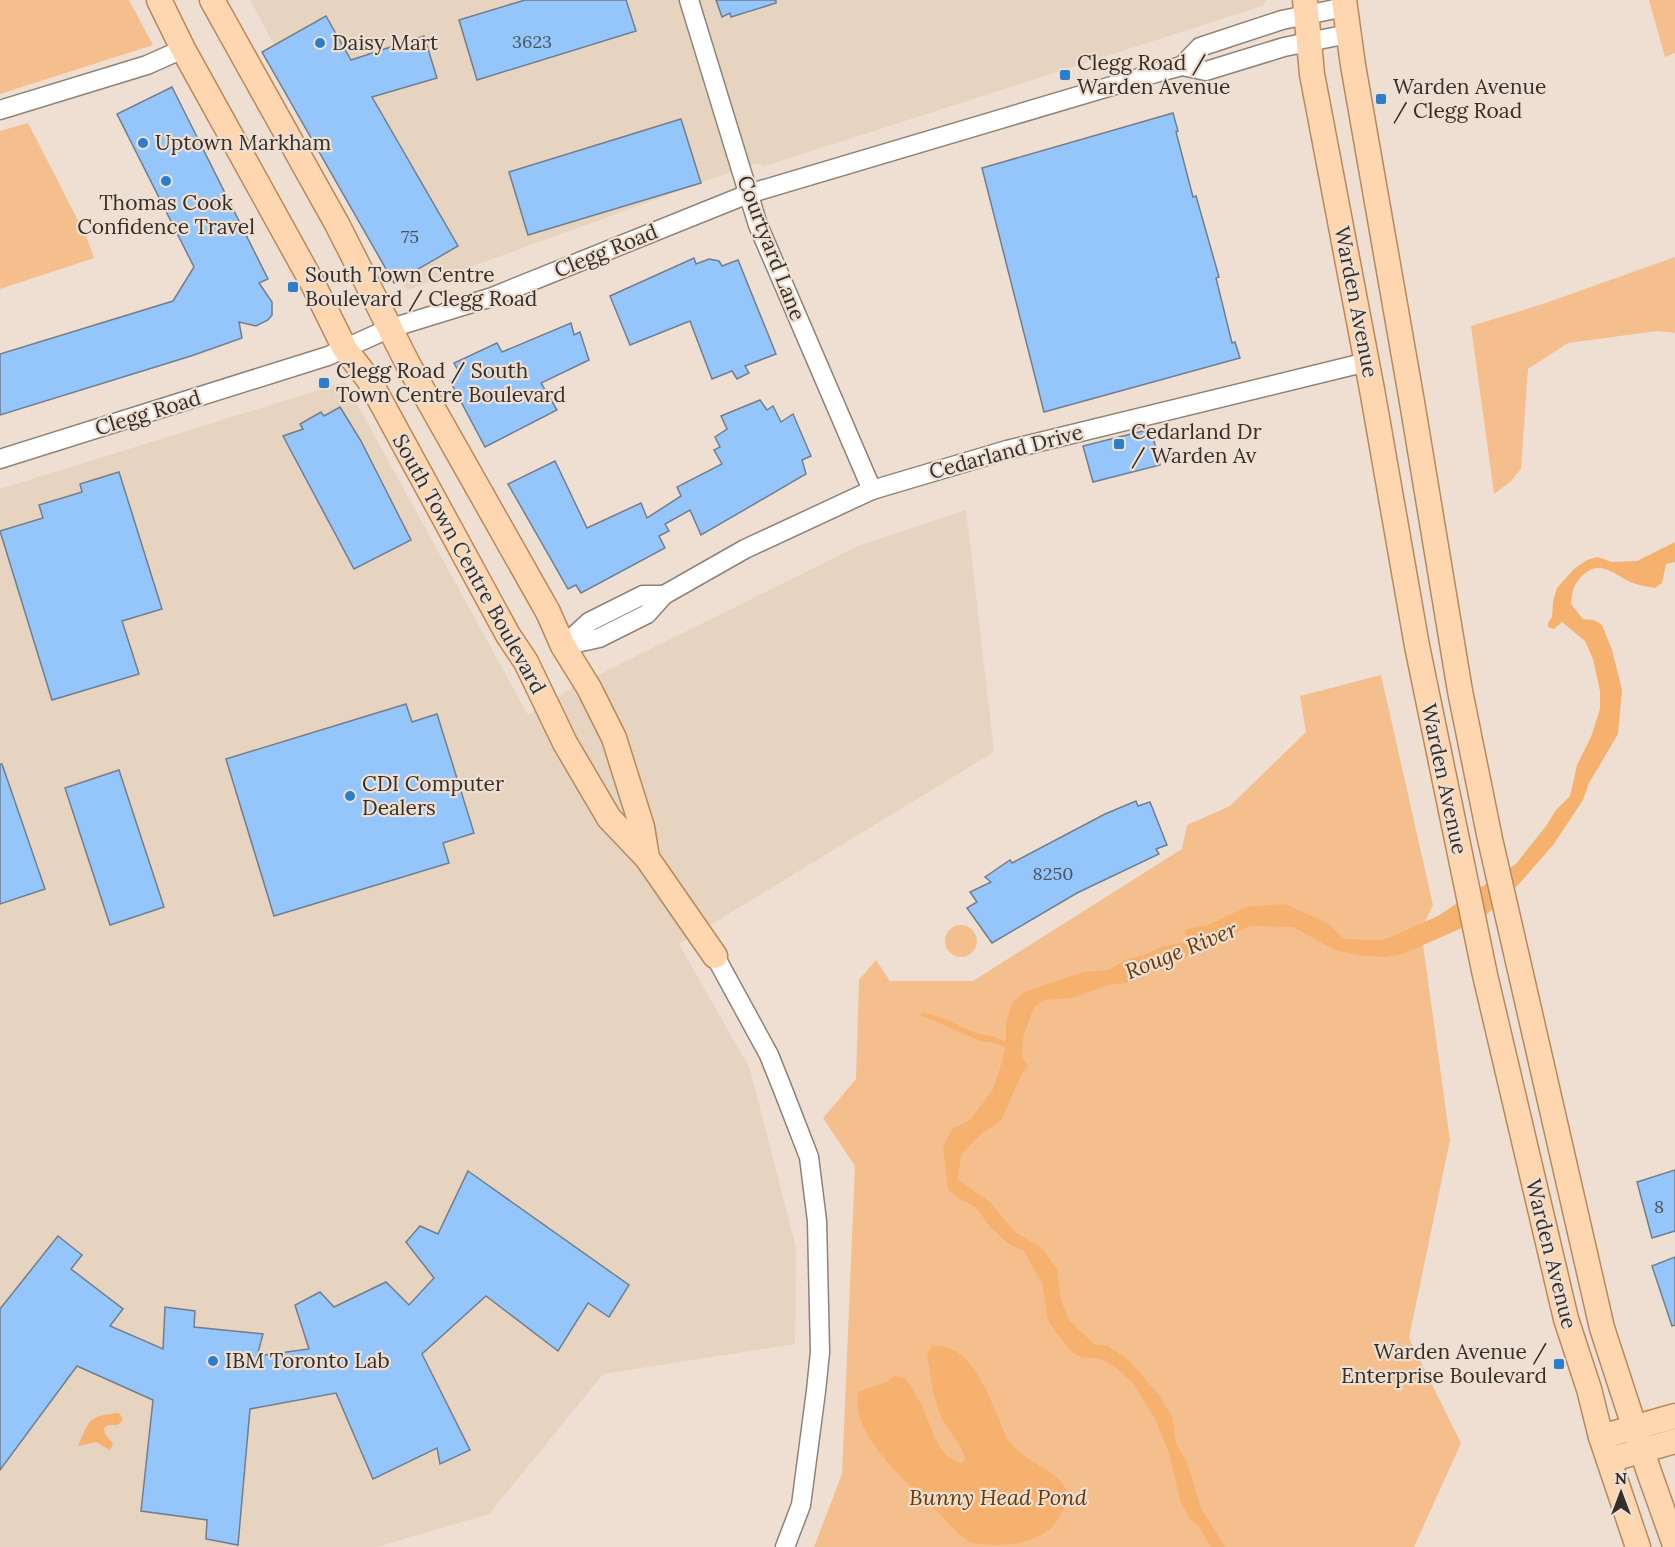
<svg xmlns="http://www.w3.org/2000/svg" width="1675" height="1547" font-family="Lora,serif">
<style>
.built{fill:#e6d3c0}
.green{fill:#f5bf8d}
.water{fill:#f6b16f}
.building{fill:#94c5fb;stroke:#727e8b;stroke-width:1.5}
.lines{fill:none;stroke-linecap:round;stroke-linejoin:round}
.minor-casing{stroke:#8f8276;stroke-width:21}
.major-casing{stroke:#b7895d;stroke-width:27}
.minor{stroke:#fff;stroke-width:18}
.major{stroke:#fed6af;stroke-width:24}
.poi-dot{fill:#2a7ecc;stroke:#eedfd2;stroke-width:2}
.labels{text-anchor:middle;stroke-width:4.5;stroke-linejoin:round;paint-order:stroke}
.number-label{font-size:18px;fill:#4d545e}
.poi-label{font-size:21px;fill:#352f2a;stroke:#eedfd2;text-anchor:start}
.street-label{font-size:21px;fill:#352f2a;stroke:#eedfd2}
.water-label{font-size:22px;font-style:italic;fill:#663b03;stroke:#eedfd2}
</style>
<rect width="100%" height="100%" fill="#eedfd2"/>
<!-- built -->
<g class="built">
<polygon points="250,0 1267,0 1262,6 765,166 756,163 407,290"/>
<polygon points="345,382 528,715 572,688 858,546 966,510 994,752 679,944 750,1069 796,1248 795,1344 603,1374 489,1514 377,1547 0,1547 0,489"/>
</g>
<!-- green -->
<g class="green">
<polygon points="0,0 129,0 153,45 0,94"/>
<polygon points="1649,0 1675,0 1675,53 1665,57"/>
<polygon points="28,123 86,236 94,258 0,289 0,131"/>
<polygon points="1675,257 1675,333 1657,331 1568,343 1528,369 1521,469 1510,482 1494,494 1471,326 1543,304"/>
<polygon points="1381,675 1433,905 1421,930 1450,1140 1409,1338 1461,1443 1414,1547 814,1547 842,1474 855,1166 823,1118 856,1079 859,980 876,960 890,981 973,981 1182,849 1187,825 1230,806 1306,732 1300,696"/>
<circle cx="961" cy="941" r="16"/>
</g>
<!-- water -->
<g class="water">
<path d="M1675 542V562L1666 564 1662 583 1655 588C1649 587 1642 586 1636 584 1618 579 1603 558 1584 574 1574 583 1572 591 1571 604L1583 619 1594 620 1602 625 1612 650 1622 690 1618 734 1589 783 1583 800 1553 845 1519 884 1482 919 1403 954 1386 957 1363 956 1335 950 1293 927 1251 926 1217 940 1197 953 1172 960 1126 983 1109 985 1072 998 1045 1000 1034 1007 1023 1037 1022 1057 1028 1065 1020 1077 1001 1121 981 1134 961 1155 958 1180 990 1202 1015 1232 1042 1248 1057 1269 1061 1300 1069 1320 1094 1344 1108 1346 1129 1360 1159 1395 1172 1417 1176 1443 1187 1462 1201 1508 1225 1547H1211L1199 1527 1190 1519 1181 1503 1169 1453 1154 1417 1132 1382 1116 1368 1101 1359 1081 1357 1073 1353 1057 1334 1048 1320 1042 1283 1024 1251 1009 1244 991 1228 975 1207 955 1196 948 1190 943 1147 952 1129 970 1120 993 1089 1002 1062 1005 1047 990 1042 980 1041 918 1014C934 1010 961 1028 977 1033 989 1037 992 1034 1004 1042L1006 1038V1024L1012 1003 1024 992 1083 972 1109 970 1127 959 1144 955 1163 946 1182 943 1194 946 1195 941 1184 933 1186 929 1208 925 1246 907 1280 904 1288 905 1329 924 1342 937 1347 939 1380 940 1391 937 1438 916 1516 864 1546 826 1556 810 1570 796 1577 765 1591 737 1600 709V691L1593 659 1585 641 1562 622 1554 629 1548 627V623L1552 617 1553 601 1557 588 1574 569 1587 560 1597 557 1612 562 1637 561Z"/>
<path d="M933 1345C939 1346 946 1346 951 1349 978 1359 995 1411 1006 1436 1019 1462 1060 1470 1066 1490 1069 1501 1060 1520 1052 1527 1032 1546 999 1547 972 1543 960 1538 948 1522 938 1512 911 1487 847 1433 859 1392 872 1384 884 1387 894 1376L905 1378C910 1386 916 1394 920 1402 932 1423 935 1458 962 1463L965 1459C962 1445 951 1434 944 1422 932 1401 931 1376 927 1353Z"/>
<path d="M119 1413 123 1419 118 1425H108L104 1428 105 1434 113 1444 110 1450 96 1442 78 1446C90 1419 88 1416 119 1413Z"/>
</g>
<!-- building -->
<g class="building">
<polygon points="525,0 626,0 636,31 477,80 459,20"/>
<polygon points="716,0 776,0 776,3 731,17 730,13 722,17"/>
<polygon points="326,16 351,60 424,36 437,78 372,97 458,246 394,283 262,52"/>
<polygon points="172,87 268,279 259,283 272,302 272,315 268,320 256,326 239,322 242,338 191,356 0,415 0,354 173,301 194,267 117,114"/>
<polygon points="1173,113 1178,131 1176,132 1193,197 1196,196 1219,277 1216,278 1232,343 1235,342 1240,358 1044,412 982,168"/>
<polygon points="681,119 701,183 528,235 509,172"/>
<polygon points="694,258 696,264 709,259 719,261 722,266 738,260 776,354 745,366 749,373 737,379 732,371 712,379 690,321 630,345 610,296"/>
<polygon points="571,323 574,335 580,332 589,360 541,383 557,410 485,447 450,381 460,374 454,363 497,343 502,352"/>
<polygon points="760,400 767,410 773,406 781,422 793,414 811,456 802,460 806,474 701,535 690,510 665,524 669,531 659,536 665,548 581,593 576,585 568,589 508,484 555,461 587,528 641,503 647,518 681,496 677,487 722,464 714,450 720,447 715,437 727,429 721,416"/>
<polygon points="340,407 361,441 411,540 354,569 283,436 303,429 300,424 321,412 324,416"/>
<polygon points="1151,429 1160,465 1093,482 1083,446"/>
<polygon points="119,472 162,609 122,621 139,674 52,700 0,531 43,518 39,505 82,492 80,484"/>
<polygon points="406,704 412,722 437,714 474,833 443,843 449,863 274,916 226,759"/>
<polygon points="0,764 2,764 45,889 0,904"/>
<polygon points="119,770 164,907 110,925 65,788"/>
<polygon points="1136,801 1138,806 1150,802 1167,845 1156,849 1159,854 1077,893 992,943 967,908 977,902 970,892 991,882 985,877 1010,860 1012,863 1105,814"/>
<polygon points="1675,1170 1675,1231 1652,1238 1637,1182"/>
<polygon points="468,1171 629,1285 609,1317 588,1303 558,1351 486,1296 422,1354 470,1450 440,1464 437,1448 373,1479 336,1393 250,1409 238,1545 206,1539 207,1520 141,1511 153,1400 77,1366 0,1470 0,1309 58,1236 82,1255 71,1269 123,1309 110,1326 163,1349 165,1307 195,1311 194,1327 263,1334 257,1356 309,1349 295,1305 320,1292 334,1307 386,1282 409,1305 434,1278 406,1242 420,1226 438,1234"/>
<polygon points="1675,1257 1675,1325 1672,1326 1652,1266"/>
</g>
<g class="lines">
<!-- minor casing -->
<g class="minor-casing">
<g id="minor">
<polyline points="689,0 758,225 872,490"/>
<polyline points="1182,66 1200,47 1282,20 1345,7"/>
<polyline points="0,110 147,65 183,49"/>
<polyline points="0,459 328,356 388,329 492,297 748,194 1159,72 1182,66 1206,71 1284,47 1348,34"/>
<polyline points="564,645 589,622 643,595 664,595"/>
<polyline points="563,646 599,638 647,614 664,595 745,549 872,490 1007,450 1367,362"/>
<polyline points="715,956 769,1055 783,1090 809,1157 817,1221 820,1352 816,1391 801,1505 785,1547"/>
</g>
</g>
<!-- major casing -->
<g class="major-casing">
<g id="major">
<polyline points="159,0 183,49 313,284 345,349 369,380 508,635 526,662 565,743 609,818 647,858 715,956"/>
<polyline points="212,0 337,224 409,366 548,612 563,646 589,688 614,738 642,827 647,858"/>
<polyline points="1305,0 1312,74 1373,395 1417,646 1485,975 1566,1319 1589,1389 1601,1437 1638,1547"/>
<polyline points="1344,0 1353,65 1412,402 1460,691 1490,839 1602,1328 1649,1472 1675,1545"/>
<polyline points="1601,1437 1675,1416"/>
<polyline points="1609,1460 1675,1441"/>
</g>
</g>
<!-- minor -->
<use href="#minor" class="minor"/>
<!-- major -->
<use href="#major" class="major"/>
</g>
<!-- markers -->
<g class="poi-dot">
<circle cx="320" cy="43" r="6"/>
<rect x="1059" y="69" width="12" height="12" rx="3"/>
<rect x="1375" y="93" width="12" height="12" rx="3"/>
<circle cx="143" cy="143" r="6"/>
<circle cx="166" cy="181" r="6"/>
<rect x="287" y="281" width="12" height="12" rx="3"/>
<rect x="318" y="377" width="12" height="12" rx="3"/>
<rect x="1113" y="438" width="12" height="12" rx="3"/>
<circle cx="350" cy="796" r="6"/>
<circle cx="213" cy="1361" r="6"/>
<rect x="1553" y="1358" width="12" height="12" rx="3"/>
</g>
<g class="labels">
<!-- number labels -->
<g class="number-label">
<text x="532" y="48">3623</text>
<text x="410" y="243">75</text>
<text x="1053" y="880">8250</text>
<text x="1659" y="1213">8</text>
</g>
<!-- poi labels -->
<g class="poi-label">
<text x="332" y="50">Daisy Mart</text>
<text x="1077" y="70">Clegg Road /<tspan x="1077" dy="24">Warden Avenue</tspan></text>
<text x="1393" y="94">Warden Avenue<tspan x="1393" dy="24">/ Clegg Road</tspan></text>
<text x="155" y="150">Uptown Markham</text>
<text x="166" y="210" text-anchor="middle">Thomas Cook<tspan x="166" dy="24">Confidence Travel</tspan></text>
<text x="305" y="282">South Town Centre<tspan x="305" dy="24">Boulevard / Clegg Road</tspan></text>
<text x="336" y="378">Clegg Road / South<tspan x="336" dy="24">Town Centre Boulevard</tspan></text>
<text x="1131" y="439">Cedarland Dr<tspan x="1131" dy="24">/ Warden Av</tspan></text>
<text x="362" y="791">CDI Computer<tspan x="362" dy="24">Dealers</tspan></text>
<text x="1547" y="1359" text-anchor="end">Warden Avenue /<tspan x="1547" dy="24">Enterprise Boulevard</tspan></text>
<text x="225" y="1368">IBM Toronto Lab</text>
</g>
<!-- street labels -->
<g class="street-label">
<text transform="translate(771 248) rotate(69)" y="7">Courtyard Lane</text>
<text transform="translate(606 251) rotate(-22)" y="7">Clegg Road</text>
<text transform="translate(1356 302) rotate(79)" y="7">Warden Avenue</text>
<text transform="translate(148 413) rotate(-17)" y="7">Clegg Road</text>
<text transform="translate(1006 452) rotate(-15)" y="7">Cedarland Drive</text>
<text transform="translate(469 564) rotate(61)" y="7">South Town Centre Boulevard</text>
<text transform="translate(1444 779) rotate(78)" y="7">Warden Avenue</text>
<text transform="translate(1551 1254) rotate(76)" y="7">Warden Avenue</text>
</g>
<!-- water labels -->
<g class="water-label">
<text transform="translate(1181 950) rotate(-22)" y="8">Rouge River</text>
<text x="998" y="1505">Bunny Head Pond</text>
</g>
</g>
<!-- north arrow -->
<g transform="translate(1621 1493)" stroke="#eedfd2" stroke-width="4.5" paint-order="stroke">
<path d="M0-4.5L10 22L0 15L-10 22Z" fill="#352f2a"/>
<text y="-9" font-size="16" font-weight="bold" text-anchor="middle" fill="#352f2a">N</text>
</g>
</svg>
